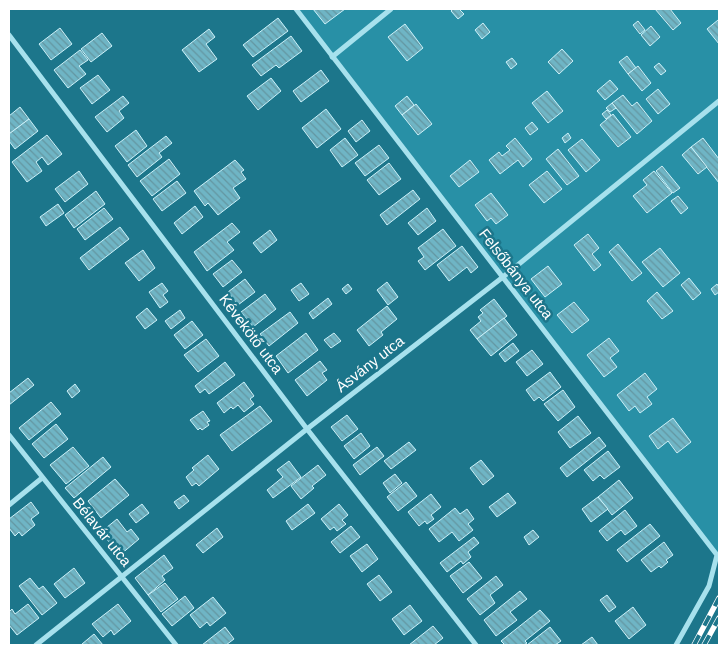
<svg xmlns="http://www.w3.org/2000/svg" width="728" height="654" font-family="Helvetica,sans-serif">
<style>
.garden{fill:#2890a6}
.building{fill:url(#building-back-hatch);stroke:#cdf1f9}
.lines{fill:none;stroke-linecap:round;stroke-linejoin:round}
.street{stroke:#a7e1ed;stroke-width:5}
.rail-casing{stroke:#fff;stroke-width:5.5}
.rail{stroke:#1c768b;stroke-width:4;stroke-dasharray:11;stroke-linecap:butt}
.labels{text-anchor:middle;stroke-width:5;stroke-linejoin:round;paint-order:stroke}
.street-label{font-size:15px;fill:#fff;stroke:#1c768b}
</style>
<defs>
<pattern id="building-back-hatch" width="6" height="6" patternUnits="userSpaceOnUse" patternTransform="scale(1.25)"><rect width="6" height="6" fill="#6fb5c5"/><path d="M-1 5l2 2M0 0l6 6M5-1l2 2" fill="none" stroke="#6496a1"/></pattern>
</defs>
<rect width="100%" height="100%" fill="#1c768b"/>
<!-- garden -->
<polygon class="garden" points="296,9 719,9 719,551 717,555"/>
<!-- building -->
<g class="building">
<polygon points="313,9 345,9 325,24"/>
<polygon points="453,9 459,9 464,14 458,19 451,11"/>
<polygon points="655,9 670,9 681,23 673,30"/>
<polygon points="278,18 288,31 253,57 243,45"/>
<polygon points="718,20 719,22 719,44 707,29"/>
<polygon points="638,21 645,30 640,34 633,25"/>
<polygon points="483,23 490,32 482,39 475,30"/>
<polygon points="405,24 423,48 407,61 388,37"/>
<polygon points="651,26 660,37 650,46 641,35"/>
<polygon points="60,28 72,44 51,60 39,44"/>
<polygon points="209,29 215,37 206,44 217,59 199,72 182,50"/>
<polygon points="102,33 112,46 91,62 81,49"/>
<polygon points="291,36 302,51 279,68 276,65 261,76 252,65"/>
<polygon points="562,49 573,61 559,74 548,62"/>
<polygon points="80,50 88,60 79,66 86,74 68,88 54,70"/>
<polygon points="627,56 636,68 628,74 619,62"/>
<polygon points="512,58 517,64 511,69 506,62"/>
<polygon points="659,63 666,71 661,75 654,67"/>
<polygon points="638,66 651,83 642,91 628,74"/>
<polygon points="321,70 329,81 301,102 293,91"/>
<polygon points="98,75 110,90 92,104 80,88"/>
<polygon points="271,78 281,91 258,110 247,96"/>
<polygon points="610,80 618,89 605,100 597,91"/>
<polygon points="658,89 670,104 658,114 646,99"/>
<polygon points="547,91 563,111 548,123 532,103"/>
<polygon points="623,95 632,106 637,102 652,121 637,134 612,103"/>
<polygon points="123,96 129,103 119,111 124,118 107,132 95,117"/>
<polygon points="407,96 414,105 402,115 395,106"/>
<polygon points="612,103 616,108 610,112 606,108"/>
<polygon points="416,104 432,124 418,135 402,115"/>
<polygon points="20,107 29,119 9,134 9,116"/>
<polygon points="326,109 341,129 317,148 302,128"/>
<polygon points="607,110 611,115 606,119 602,114"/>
<polygon points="613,114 631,137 618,147 600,125"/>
<polygon points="29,119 38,131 15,149 9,141 9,134"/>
<polygon points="362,120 370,131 356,142 348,131"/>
<polygon points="532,122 538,129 530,135 525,128"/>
<polygon points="136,130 147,146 127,162 115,146"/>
<polygon points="568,133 571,138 565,143 562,138"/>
<polygon points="47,135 62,154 48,165 42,157 36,162 42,171 27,182 12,162"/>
<polygon points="166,136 172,143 159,153 162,157 137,177 128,165"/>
<polygon points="345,138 358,155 342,167 330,150"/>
<polygon points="515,138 532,159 523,167 518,160 500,174 489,160 499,152 502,156 510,150 506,146"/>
<polygon points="703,138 719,159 719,183 691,147"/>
<polygon points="582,139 600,160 586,172 568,150"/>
<polygon points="379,145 389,158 365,176 355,163"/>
<polygon points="691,147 707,167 698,174 682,155"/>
<polygon points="558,149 579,176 567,185 546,159"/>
<polygon points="169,159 180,174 152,196 140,181"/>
<polygon points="235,160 244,170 241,172 246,179 233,188 240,198 218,215 208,203 205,206 194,191"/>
<polygon points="470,160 479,172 459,187 450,176"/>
<polygon points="389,163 401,179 379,195 367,180"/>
<polygon points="662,166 680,188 673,193 656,171"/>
<polygon points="79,171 88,184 65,202 55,189"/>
<polygon points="547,171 562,189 544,203 529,185"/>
<polygon points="654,171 672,193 647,213 633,196 647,185 643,180"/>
<polygon points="177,181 186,193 162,211 153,199"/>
<polygon points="413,190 420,199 387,225 380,215"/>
<polygon points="96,191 105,204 74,228 65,215"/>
<polygon points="491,193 508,215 496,224 491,218 487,221 475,205"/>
<polygon points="678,196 688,208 681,214 671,201"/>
<polygon points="58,204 64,213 46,226 40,217"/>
<polygon points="195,206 203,217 182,234 174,223"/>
<polygon points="104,208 113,219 85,240 77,229"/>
<polygon points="427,208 436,221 418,235 408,223"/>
<polygon points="232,223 240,232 227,242 234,250 207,271 194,252"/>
<polygon points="120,227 129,239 89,270 80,258"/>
<polygon points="443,229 456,246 425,270 418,261 424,257 418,248"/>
<polygon points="270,230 277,240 261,253 253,243"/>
<polygon points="588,234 599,248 592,254 601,265 594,271 574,245"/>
<polygon points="618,244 642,273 632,281 609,252"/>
<polygon points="462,246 478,267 471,273 467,267 449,281 437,265"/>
<polygon points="660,248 680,273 663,287 642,262"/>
<polygon points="143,250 155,268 139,281 125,263"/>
<polygon points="232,260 242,272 223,287 213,274"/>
<polygon points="548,266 562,284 545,297 531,279"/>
<polygon points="689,278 701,293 693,300 681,285"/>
<polygon points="245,279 255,292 238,305 228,292"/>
<polygon points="387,282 398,297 388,305 377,290"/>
<polygon points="162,283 168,291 163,295 168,302 160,308 149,292"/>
<polygon points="301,283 309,294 299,301 291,290"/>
<polygon points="348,284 352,289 346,294 342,289"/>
<polygon points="717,284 719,287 719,292 715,295 711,289"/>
<polygon points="657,292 673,311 662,319 647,301"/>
<polygon points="265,294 276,309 253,327 241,312"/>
<polygon points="328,298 332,304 313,319 309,313"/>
<polygon points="494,299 507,316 477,339 470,330 481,321 478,317 483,313 480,310"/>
<polygon points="574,302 589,320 572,333 557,315"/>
<polygon points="387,306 397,319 381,332 383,335 369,346 357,330"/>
<polygon points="147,308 157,320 145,329 136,317"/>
<polygon points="180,310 185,318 171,329 165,321"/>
<polygon points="290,312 298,323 269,346 260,334"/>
<polygon points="504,318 517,335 491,356 477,339"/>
<polygon points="192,321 203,335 185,349 174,335"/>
<polygon points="306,333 318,350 288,373 276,356"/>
<polygon points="334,333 341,341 331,348 324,340"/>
<polygon points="609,338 619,351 610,358 617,367 604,377 587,355"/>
<polygon points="206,339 219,356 198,372 184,355"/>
<polygon points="513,343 519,351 505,362 499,354"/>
<polygon points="532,350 543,364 527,376 516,362"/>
<polygon points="320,361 327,370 322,373 327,380 307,396 295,380"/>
<polygon points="225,362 235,375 209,394 205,389 200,393 195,386"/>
<polygon points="550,372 561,387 543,401 539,397 534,401 526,390"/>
<polygon points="645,373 657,389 647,397 652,404 640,413 635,406 629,411 617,395"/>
<polygon points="28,378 34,385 9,405 9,393"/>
<polygon points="244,382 254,396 250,399 254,404 244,412 238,405 233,409 231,407 224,413 217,403"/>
<polygon points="75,384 80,391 72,398 67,391"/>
<polygon points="563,390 575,407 558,421 544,404"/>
<polygon points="51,402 61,414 29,440 19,428"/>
<polygon points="260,406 272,421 232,451 220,435"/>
<polygon points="203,411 210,421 207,422 209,425 202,430 200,428 198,430 190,420"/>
<polygon points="347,415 358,429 342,441 331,427"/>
<polygon points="578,416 591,433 570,448 558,432"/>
<polygon points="673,418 691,442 677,453 668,441 658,449 649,436"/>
<polygon points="56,424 68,439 44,458 32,444"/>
<polygon points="361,433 370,446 354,459 344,446"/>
<polygon points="599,437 606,446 567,477 560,468"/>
<polygon points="409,442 416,450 391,469 384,461"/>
<polygon points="73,447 89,466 66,484 50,465"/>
<polygon points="377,447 384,456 360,475 353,465"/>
<polygon points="608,451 620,467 604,479 600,475 593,481 584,470"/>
<polygon points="208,455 219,469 199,486 196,483 192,486 186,477 194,470 192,468"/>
<polygon points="103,457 111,467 74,498 65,488"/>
<polygon points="481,460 494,476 483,485 470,468"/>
<polygon points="289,461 301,477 273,498 267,490 283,477 277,470"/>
<polygon points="318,465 326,475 312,486 314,488 301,499 291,486"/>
<polygon points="395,474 402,483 390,493 383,483"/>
<polygon points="115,479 129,495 101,518 88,501"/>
<polygon points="619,480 633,498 612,515 598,497"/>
<polygon points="406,482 417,496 398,511 387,497"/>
<polygon points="508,493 516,503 497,517 489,507"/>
<polygon points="431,494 441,507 431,515 434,519 427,524 425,521 419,526 408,512"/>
<polygon points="184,495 189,501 179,509 174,502"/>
<polygon points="598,497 608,509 591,522 582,509"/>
<polygon points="31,502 39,513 31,519 35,525 22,536 19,532 15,536 9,528 9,519"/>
<polygon points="142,504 149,513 136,523 129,514"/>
<polygon points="308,504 315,513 292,530 286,521"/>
<polygon points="339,504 348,515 342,520 346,524 337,531 334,527 330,530 321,519"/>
<polygon points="455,508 460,514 467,509 474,519 468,524 473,530 459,541 452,532 439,542 429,529"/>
<polygon points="625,510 637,526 625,535 621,530 607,541 599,531"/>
<polygon points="117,519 127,532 131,529 139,539 120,555 101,532"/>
<polygon points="650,524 660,536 627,562 617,550"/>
<polygon points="351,526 360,537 340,553 331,542"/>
<polygon points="217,528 223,537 203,553 196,545"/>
<polygon points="533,530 539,537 529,545 524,537"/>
<polygon points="474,537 479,543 468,552 471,557 463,564 461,561 447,572 440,563"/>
<polygon points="664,542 673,555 666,560 668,562 661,568 659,566 651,572 641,560"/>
<polygon points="367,544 378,559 362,572 350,556"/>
<polygon points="164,555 173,568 162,576 165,580 148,595 135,578"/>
<polygon points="469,562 482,578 463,593 450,576"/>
<polygon points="74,568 85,583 65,598 54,584"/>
<polygon points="379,575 392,592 380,601 367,584"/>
<polygon points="496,576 503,585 490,595 495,603 480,615 467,599"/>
<polygon points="30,578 39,589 43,586 57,603 42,615 19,586"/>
<polygon points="165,583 178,599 161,612 148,595"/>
<polygon points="520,591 527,599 510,612 517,620 496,636 484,620"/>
<polygon points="607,595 616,607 609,612 600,600"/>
<polygon points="185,596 194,608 172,626 162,614"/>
<polygon points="213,597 226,613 210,626 207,622 200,628 190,615"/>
<polygon points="28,604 39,618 17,635 9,625 9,612 12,609 15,614"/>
<polygon points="118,604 131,621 114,635 111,630 103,637 92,624"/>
<polygon points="410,605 422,621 404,635 392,619"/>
<polygon points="633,607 646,625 629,639 615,621"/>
<polygon points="540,610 550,621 525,641 527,643 524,645 505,645 501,641"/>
<polygon points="433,626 443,638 434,645 409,645"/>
<polygon points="225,627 234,639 226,645 202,645"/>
<polygon points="550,627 561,641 555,645 527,645"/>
<polygon points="94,634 103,645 83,645 82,644"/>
<polygon points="592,637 598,645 581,645"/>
</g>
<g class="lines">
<!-- street -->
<g class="street">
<polyline points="296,9 717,555 709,586 676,645"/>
<polyline points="9,35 307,429 476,645"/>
<polyline points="332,57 391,9"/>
<polyline points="9,435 176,645"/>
<polyline points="9,505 42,478"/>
<polyline points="36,645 307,429 503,277 719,101"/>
</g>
<!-- rail casing -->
<g class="rail-casing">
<g id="rail">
<polyline points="694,645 719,598"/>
<polyline points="704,645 719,618"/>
</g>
</g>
<!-- rail -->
<use href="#rail" class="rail"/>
</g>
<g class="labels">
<!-- street labels -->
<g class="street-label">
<text transform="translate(516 274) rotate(52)" y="5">Felsőbánya utca</text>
<text transform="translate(251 334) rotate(53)" y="5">Kévekötő utca</text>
<text transform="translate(370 364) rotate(-38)" y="5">Ásvány utca</text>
<text transform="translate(102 532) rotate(51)" y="5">Bélavár utca</text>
</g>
</g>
<!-- border -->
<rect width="728" height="654" fill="none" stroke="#ffffff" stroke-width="20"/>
</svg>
